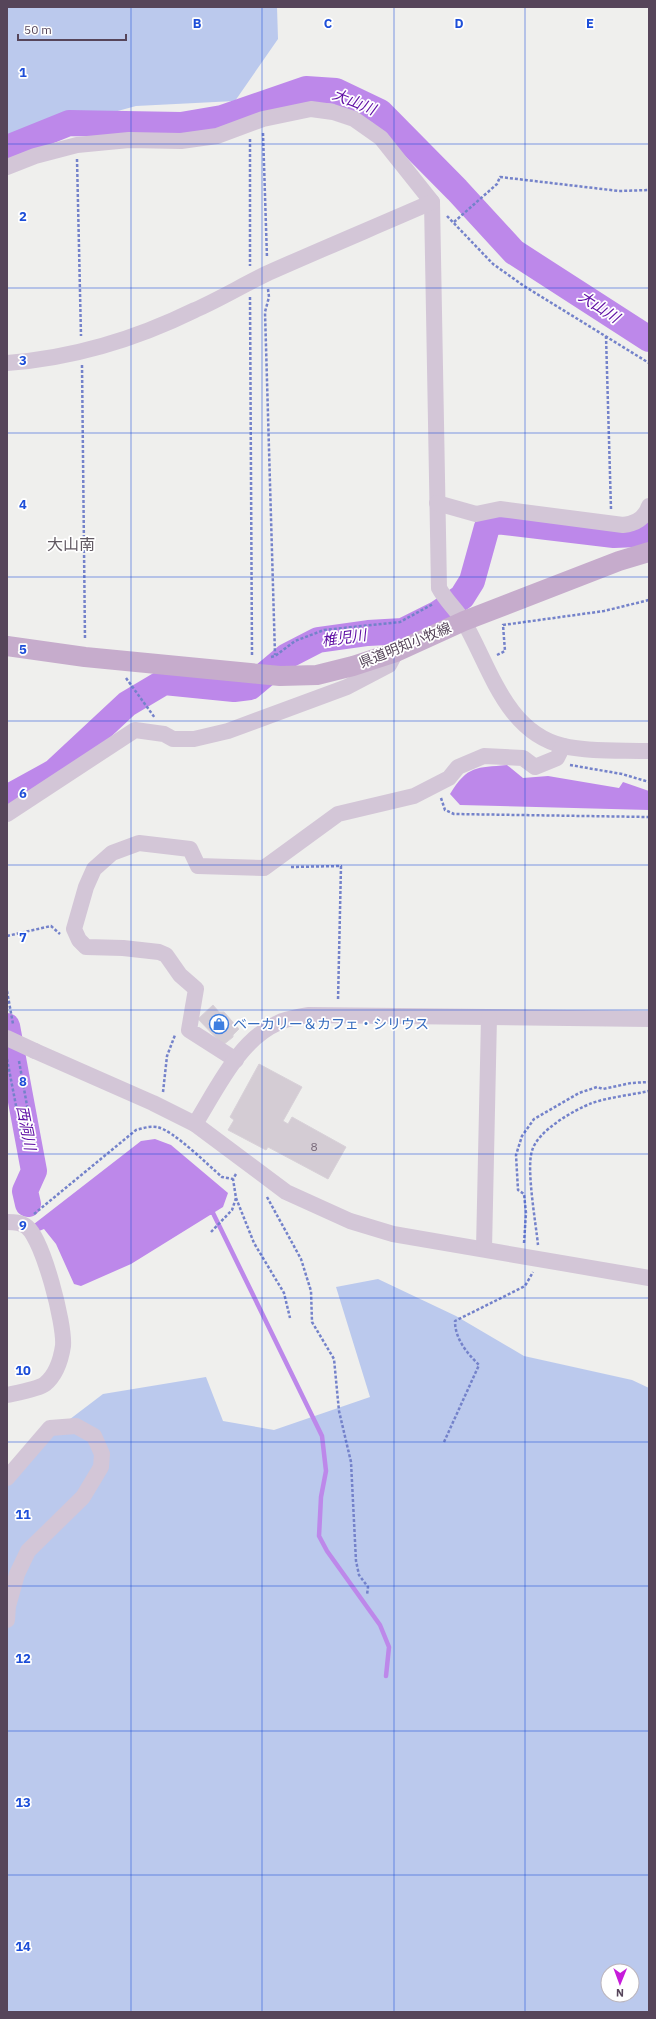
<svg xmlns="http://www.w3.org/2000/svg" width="656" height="2019" font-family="'IBM Plex Sans','Noto Sans JP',sans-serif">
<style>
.green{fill:#bbc9ed;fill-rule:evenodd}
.water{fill:#bd88ea}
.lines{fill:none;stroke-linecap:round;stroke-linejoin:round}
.stream{stroke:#bd88ea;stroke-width:4.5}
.river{stroke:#bd88ea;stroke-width:26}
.building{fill:#d4ccd4;stroke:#d8d1d8}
.path{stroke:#7482ca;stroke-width:2.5;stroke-dasharray:3 2;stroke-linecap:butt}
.minor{stroke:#d3c6d7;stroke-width:16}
.major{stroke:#c6accc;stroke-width:20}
.minor-bridge{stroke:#d3c6d7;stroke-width:16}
.grid{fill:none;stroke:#1d4ed8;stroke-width:1;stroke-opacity:0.55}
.labels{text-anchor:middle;stroke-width:3.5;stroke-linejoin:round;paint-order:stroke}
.number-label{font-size:12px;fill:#766778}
.street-label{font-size:14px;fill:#56455a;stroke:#fff}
.shop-label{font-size:14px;fill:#366cbe;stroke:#fff;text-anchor:start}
.water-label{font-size:15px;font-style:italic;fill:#5f0ea4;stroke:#fff}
.quarter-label{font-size:16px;fill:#615962;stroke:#fff}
.grid-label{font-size:13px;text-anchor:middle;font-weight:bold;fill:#1d4ed8;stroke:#fff;stroke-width:3.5;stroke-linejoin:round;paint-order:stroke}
</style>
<rect width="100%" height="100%" fill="#efefed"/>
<!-- green -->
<g class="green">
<polygon points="7,7 277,7 278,39 235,101 136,106 114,112 71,115 29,134 7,138"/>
<path d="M378 1279 456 1316 524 1356 632 1380 649 1388V2012H7V1467L103 1394 206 1377 223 1421 274 1430 370 1397 336 1287ZM608 1971H632V1995H608Z"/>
</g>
<!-- water -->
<g class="water">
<path d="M507 765 523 778 548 776 619 788 623 782 649 791V810L460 805 450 794C468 765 476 768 507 765Z"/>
<polygon points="155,1139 171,1145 228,1193 223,1207 131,1264 81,1286 74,1284 56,1244 44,1229 39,1231 34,1224 141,1141"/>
</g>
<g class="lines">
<!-- stream -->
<polyline class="stream" points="208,1212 213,1213 322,1436 326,1471 321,1497 319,1536 327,1551 380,1625 389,1647 386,1676"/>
<!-- river -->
<g class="river">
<polyline points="7,148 69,123 181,125 222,118 306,89 336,91 380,112 457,190 514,252 649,339"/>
<polyline points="7,798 54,772 127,704 164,682 234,689 250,687 287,656 318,640 368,633 403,631 437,614 462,597 472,581 487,527 496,521 614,535 637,534 649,527"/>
<polyline points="7,1026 34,1171 25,1191 28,1204"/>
</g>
</g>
<!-- building -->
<g class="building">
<polygon points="213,1005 219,1012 224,1012 239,1029 233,1035 233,1037 223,1045 198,1019"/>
<polygon points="259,1064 302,1087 283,1121 288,1124 292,1117 346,1147 328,1179 268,1147 266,1150 228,1130 234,1120 230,1117"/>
</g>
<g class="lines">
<!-- path -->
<g class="path">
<polyline points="263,133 267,258"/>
<polyline points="250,139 250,266"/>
<polyline points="77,159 81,336"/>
<polyline points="447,216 493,264 524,286 649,363"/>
<polyline points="454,222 497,184 500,177 619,191 649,190"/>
<polyline points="268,289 269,297 265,312 275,655"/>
<polyline points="250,297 252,656"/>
<polyline points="606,336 611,509"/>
<polyline points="82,365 85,640"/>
<polyline points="497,655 505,651 503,625 604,611 649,600"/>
<polyline points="271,657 275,656 295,641 324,630 400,622 433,604"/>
<polyline points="126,678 155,718"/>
<polyline points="570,765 622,774 649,782"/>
<polyline points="441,798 445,810 454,814 649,817"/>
<polyline points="291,867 341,866 338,1001"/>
<polyline points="7,936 51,926 60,934"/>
<polyline points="7,991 13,1024"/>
<polyline points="7,1059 24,1147"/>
<polyline points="19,1061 33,1139"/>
<polyline points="163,1092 167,1056 175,1035"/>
<polyline points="236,1174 233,1179 236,1198 254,1243 284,1293 290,1318"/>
<polyline points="267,1197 301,1259 311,1291 312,1322 334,1359 339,1411 351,1462 356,1561 359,1575 368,1587 367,1595"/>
<path d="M34 1214 136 1130C143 1128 150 1126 157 1127 173 1130 208 1165 222 1177L233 1179"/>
<polyline points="211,1232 232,1210 236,1198"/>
<polyline points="524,1243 526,1213 524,1194 518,1190 516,1155 522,1136 534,1119 579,1093 597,1087 603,1089 631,1083 649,1082"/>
<path d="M538 1245C536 1224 526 1168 532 1151 537 1131 574 1110 592 1103 610 1097 631 1095 649 1091"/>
<path d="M444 1442 479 1365C467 1353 455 1339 455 1321L525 1286 533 1272"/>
</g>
<!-- minor -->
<g class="minor">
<path d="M7 167 35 156 77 145 129 140 181 141 217 136 263 119 311 109 333 112 354 119 381 138 432 202 439 588C446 601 457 610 464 622 490 667 506 733 564 746 588 752 623 750 649 751"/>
<path d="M7 363C74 358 134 340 195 310 220 299 243 285 268 273 322 249 377 226 432 202"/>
<path d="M437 503 476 514 500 509 623 525C635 524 645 518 649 506"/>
<polyline points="7,814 135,730 164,734 173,739 194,739 228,731 347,687 389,665 396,652"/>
<polyline points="35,1051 153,1103 195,1124 286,1192 350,1221 393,1234 649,1278"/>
<polyline points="236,1060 189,1030 196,989 180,975 166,955 159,952 123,948 86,947 79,940 74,929 86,887 94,869 112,853 139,843 190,849 198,866 264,868 338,814 414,796 449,778 458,767 484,756 523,758 535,767 557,758 563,746"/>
<path d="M195 1124C217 1089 239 1040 278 1023 287 1018 299 1017 308 1015L649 1019"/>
<path d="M7 1222C14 1222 21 1222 27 1227 43 1240 65 1324 63 1346 61 1359 56 1375 45 1384 39 1389 16 1393 7 1395"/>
<polyline points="484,1249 489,1017"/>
<polyline points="7,1478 50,1428 76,1426 94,1436 102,1454 101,1467 83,1497 28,1551 17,1574 8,1606 7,1620"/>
</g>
<!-- major -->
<polyline class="major" points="7,646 85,657 280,676 317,675 353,666 396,652 464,621 619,561 649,552"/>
<!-- minor-bridge -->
<polyline class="minor-bridge" points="7,1038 35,1051"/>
</g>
<!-- grid -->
<path class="grid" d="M131 7V2012M262 7V2012M394 7V2012M525 7V2012M7 144H649M7 288H649M7 433H649M7 577H649M7 721H649M7 865H649M7 1010H649M7 1154H649M7 1298H649M7 1442H649M7 1586H649M7 1731H649M7 1875H649"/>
<!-- icons -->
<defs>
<g id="shop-ring" transform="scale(1)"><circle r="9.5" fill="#fff" stroke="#3f7fe0" stroke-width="1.5"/><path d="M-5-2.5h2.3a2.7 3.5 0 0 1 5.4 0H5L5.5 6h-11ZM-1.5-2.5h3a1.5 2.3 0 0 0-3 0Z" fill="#3f7fe0"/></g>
</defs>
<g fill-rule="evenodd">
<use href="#shop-ring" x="219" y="1024"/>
</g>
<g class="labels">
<!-- number labels -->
<g class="number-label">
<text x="314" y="1151">8</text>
</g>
<!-- street labels -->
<g class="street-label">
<text transform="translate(405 645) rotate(-22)" y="5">県道明知小牧線</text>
</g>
<!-- shop labels -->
<g class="shop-label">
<text x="233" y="1029">ベーカリー＆カフェ・シリウス</text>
</g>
<!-- water labels -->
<g class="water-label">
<text transform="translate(354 102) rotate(22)" y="5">大山川</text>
<text transform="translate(599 307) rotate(33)" y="5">大山川</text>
<text transform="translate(344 638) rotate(-8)" y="5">椎児川</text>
<text transform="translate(26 1128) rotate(79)" y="5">西洞川</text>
</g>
<!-- quarter labels -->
<g class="quarter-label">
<text x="71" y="550">大山南</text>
</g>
</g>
<g class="grid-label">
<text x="197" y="28">B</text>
<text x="328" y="28">C</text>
<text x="459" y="28">D</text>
<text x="590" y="28">E</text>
<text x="23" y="77">1</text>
<text x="23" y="221">2</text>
<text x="23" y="365">3</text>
<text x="23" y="509">4</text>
<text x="23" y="654">5</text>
<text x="23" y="798">6</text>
<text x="23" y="942">7</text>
<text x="23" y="1086">8</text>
<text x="23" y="1230">9</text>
<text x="23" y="1375">10</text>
<text x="23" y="1519">11</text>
<text x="23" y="1663">12</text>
<text x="23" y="1807">13</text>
<text x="23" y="1951">14</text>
</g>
<!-- border -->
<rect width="656" height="2019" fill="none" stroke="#56455a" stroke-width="16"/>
<!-- north arrow -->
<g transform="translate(620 1983) rotate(181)"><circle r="19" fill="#ffffff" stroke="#bbb5bd"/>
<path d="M0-3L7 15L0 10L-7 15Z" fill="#c61cda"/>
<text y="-6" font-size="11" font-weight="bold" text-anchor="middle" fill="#56455a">N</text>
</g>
<!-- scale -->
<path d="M18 34v6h108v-6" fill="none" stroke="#56455a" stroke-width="2"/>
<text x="24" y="34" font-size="12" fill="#56455a" stroke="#ffffff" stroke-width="3" paint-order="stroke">50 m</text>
</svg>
